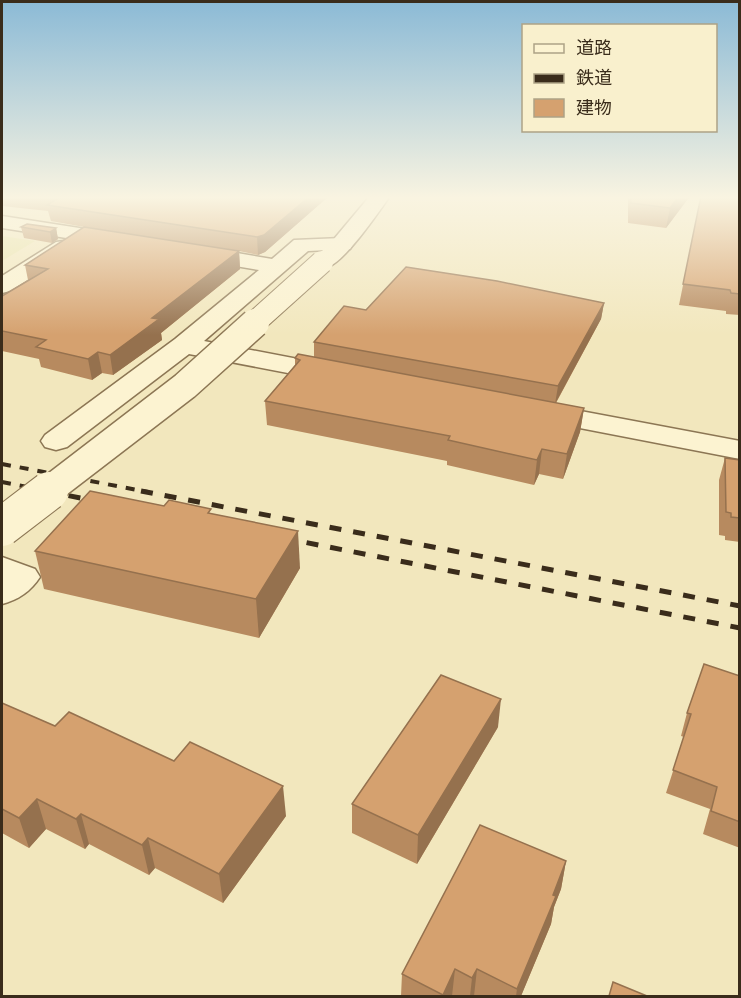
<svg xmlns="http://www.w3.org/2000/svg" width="741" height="998" font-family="Literata,'Noto Sans JP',serif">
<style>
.farmland{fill:#e9e3aa}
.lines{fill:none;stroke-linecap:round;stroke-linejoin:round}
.minor-casing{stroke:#8c7654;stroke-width:3}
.tertiary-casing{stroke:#8c7654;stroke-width:3}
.minor{fill:#fcf3d1;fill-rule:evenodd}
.tertiary{fill:#fcf3d1;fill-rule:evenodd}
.rail-far1{stroke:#3a2c1b;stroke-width:4;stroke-dasharray:9 9;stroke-linecap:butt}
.rail{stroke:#3a2c1b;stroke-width:5;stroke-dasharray:12 12;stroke-linecap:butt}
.tertiary-bridge-far2-casing{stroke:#8c7654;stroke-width:24;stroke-linecap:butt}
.tertiary-bridge-far1-casing{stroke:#8c7654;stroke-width:31;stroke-linecap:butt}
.tertiary-bridge-casing{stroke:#8c7654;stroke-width:40;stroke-linecap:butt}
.tertiary-bridge-far2{stroke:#fcf3d1;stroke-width:22}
.tertiary-bridge-far1{stroke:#fcf3d1;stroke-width:28}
.tertiary-bridge{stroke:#fcf3d1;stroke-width:38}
.wall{fill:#b78a5f}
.shaded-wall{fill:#95714e}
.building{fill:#d5a16f;stroke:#95714e;stroke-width:1.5}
</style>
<rect width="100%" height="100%" fill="#f2e7bd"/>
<!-- farmland -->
<polygon class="farmland" points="2,236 35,241 2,261"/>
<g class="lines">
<!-- minor casing -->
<g class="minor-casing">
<g id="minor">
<polygon points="2,216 118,234 125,236 129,240 125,244 118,246 2,228"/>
<polygon points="342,238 350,239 353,244 350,249 308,251 204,341 350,369 354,375 350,381 340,383 189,354 67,447 56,450 45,447 41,441 45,435 175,339 259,270 188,258 185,253 188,248 196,246 272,259 294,240"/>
<polygon points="64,241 72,242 75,247 72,252 10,291 2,293 2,276 56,242"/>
<polygon points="538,403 740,441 740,459 528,418 523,412 528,406"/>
<path d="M2 557 35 569 40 577C31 591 18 600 2 604Z"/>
</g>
</g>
<!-- tertiary casing -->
<g class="tertiary-casing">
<path id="tertiary" d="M370 196H390C378 213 346 260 328 267 323 269 319 268 314 267L311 262 334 239Z"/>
</g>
<!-- minor -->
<use href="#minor" class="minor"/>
<!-- tertiary -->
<use href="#tertiary" class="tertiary"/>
<!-- rail-far1 -->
<g class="rail-far1">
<polyline points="2,464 148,492"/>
<polyline points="2,482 52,492"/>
</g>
<!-- rail -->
<g class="rail">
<polyline points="45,491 101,502"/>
<polyline points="141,491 740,606"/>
<polyline points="283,538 740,628"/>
</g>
<!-- tertiary-bridge-far2 casing -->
<g class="tertiary-bridge-far2-casing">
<polyline id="tertiary-bridge-far2" points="253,324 322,262"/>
</g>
<!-- tertiary-bridge-far1 casing -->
<g class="tertiary-bridge-far1-casing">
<polyline id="tertiary-bridge-far1" points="47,492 185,386 255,323"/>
</g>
<!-- tertiary-bridge casing -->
<g class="tertiary-bridge-casing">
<polyline id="tertiary-bridge" points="2,527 49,491"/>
</g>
<!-- tertiary-bridge-far2 -->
<use href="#tertiary-bridge-far2" class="tertiary-bridge-far2"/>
<!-- tertiary-bridge-far1 -->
<use href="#tertiary-bridge-far1" class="tertiary-bridge-far1"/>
<!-- tertiary-bridge -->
<use href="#tertiary-bridge" class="tertiary-bridge"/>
</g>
<!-- wall -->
<g class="wall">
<polygon points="2,196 329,196 265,252 258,255 239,251 240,269 161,333 162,340 113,375 102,373 92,380 41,367 39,359 2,351 2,296 28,280 25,265 84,227 51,221 48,211 2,206"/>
<polygon points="628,196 690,196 666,228 628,223"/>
<polygon points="701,196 740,196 740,315 726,314 726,311 679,305"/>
<polygon points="21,227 56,228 58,239 52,243 24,238"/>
<polygon points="604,303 601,319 556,403 584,408 580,432 563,479 539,474 534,485 447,465 447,461 267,425 265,401 295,365 295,358 314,357 314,342 366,310"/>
<polygon points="725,458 740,460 740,542 725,540 725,536 719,535 719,480"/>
<polygon points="212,514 300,568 259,638 44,589 35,551"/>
<polygon points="740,676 740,848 703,834 710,809 666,793 684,737 681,736 687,713"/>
<polygon points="2,703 55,726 286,816 223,903 155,868 149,875 89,844 85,849 46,829 29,848 2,833"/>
<polygon points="498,727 417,864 352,833 352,804"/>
<polygon points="566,861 561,889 554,907 551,924 521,996 401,996 402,974"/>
</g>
<!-- shaded-wall -->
<g class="shaded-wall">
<polygon points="310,196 329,196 265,252 258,255 257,237"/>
<polygon points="679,196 690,196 666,228 670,208"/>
<polygon points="56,228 58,239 52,243 50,232"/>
<polygon points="239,251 240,269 161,333 162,340 113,375 110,355 152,318"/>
<polygon points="604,303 601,319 555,404 558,386"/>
<polygon points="98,352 102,373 92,380 88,359"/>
<polygon points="584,408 580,432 563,479 567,454"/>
<polygon points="542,449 539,474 534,485 537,460"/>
<polygon points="298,531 300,568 259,638 256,599"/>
<polygon points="501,699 498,727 417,864 418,835"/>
<polygon points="283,786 286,816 223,903 219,874"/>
<polygon points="37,799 46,829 29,848 19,818"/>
<polygon points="81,814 89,844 85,849 76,819"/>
<polygon points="148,838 155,868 149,875 142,845"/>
<polygon points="566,861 561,889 554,907 551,924 521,996 516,996 517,989"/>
<polygon points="455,969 452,996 442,996 443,995"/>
<polygon points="477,969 474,996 470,996 472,978"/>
</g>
<!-- building -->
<g class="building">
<polygon points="60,196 310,196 264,235 257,237 47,205 62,196"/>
<polygon points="631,196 679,196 670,208 631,203"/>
<polygon points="701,196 740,196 740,294 731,293 730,290 683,284"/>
<polygon points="27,224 56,228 50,232 21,227"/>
<polygon points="84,227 239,251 152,318 159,319 110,355 98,352 88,359 36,347 46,340 2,331 2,296 48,269 25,265"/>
<polygon points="406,267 497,281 604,303 558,386 314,342 344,306 366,310"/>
<polygon points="298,354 584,408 567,454 542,449 537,460 448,440 450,436 265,401 300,360 295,358"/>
<polygon points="725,458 740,460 740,518 731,517 731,513 726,512"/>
<polygon points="90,491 164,506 169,500 211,509 208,513 298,531 256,599 35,551"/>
<polygon points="704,664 740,676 740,822 711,811 717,787 673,770 691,714 687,713"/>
<polygon points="441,675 501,699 418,835 352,804"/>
<polygon points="2,703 55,726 69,712 174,761 190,742 283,786 219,874 148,838 142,845 81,814 76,819 37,799 19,818 2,809"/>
<polygon points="480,825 566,861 553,895 556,896 517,989 477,969 472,978 455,969 443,995 402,974"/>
<polygon points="613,982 647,996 609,996"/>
</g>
<!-- sky -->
<linearGradient id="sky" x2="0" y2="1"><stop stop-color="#8bbad6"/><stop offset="0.59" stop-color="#f9f4e1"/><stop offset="1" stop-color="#f9f4e1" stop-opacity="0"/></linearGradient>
<rect width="741" height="335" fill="url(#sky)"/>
<!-- border -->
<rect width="741" height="998" fill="none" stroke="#3a2c1b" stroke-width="6"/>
<!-- legend -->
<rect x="522" y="24" width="195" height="108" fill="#f9f0cd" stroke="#ada286" stroke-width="1.5"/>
<rect x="534" y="44" width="30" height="9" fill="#fcf3d1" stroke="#ada286" stroke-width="1.5"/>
<text x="576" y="54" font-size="18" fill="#3a2c1b">道路</text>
<rect x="534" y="74" width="30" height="9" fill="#3a2c1b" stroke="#ada286" stroke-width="1.5"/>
<text x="576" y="84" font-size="18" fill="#3a2c1b">鉄道</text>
<rect x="534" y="99" width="30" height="18" fill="#d5a16f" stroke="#ada286" stroke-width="1.5"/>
<text x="576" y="114" font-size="18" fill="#3a2c1b">建物</text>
</svg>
